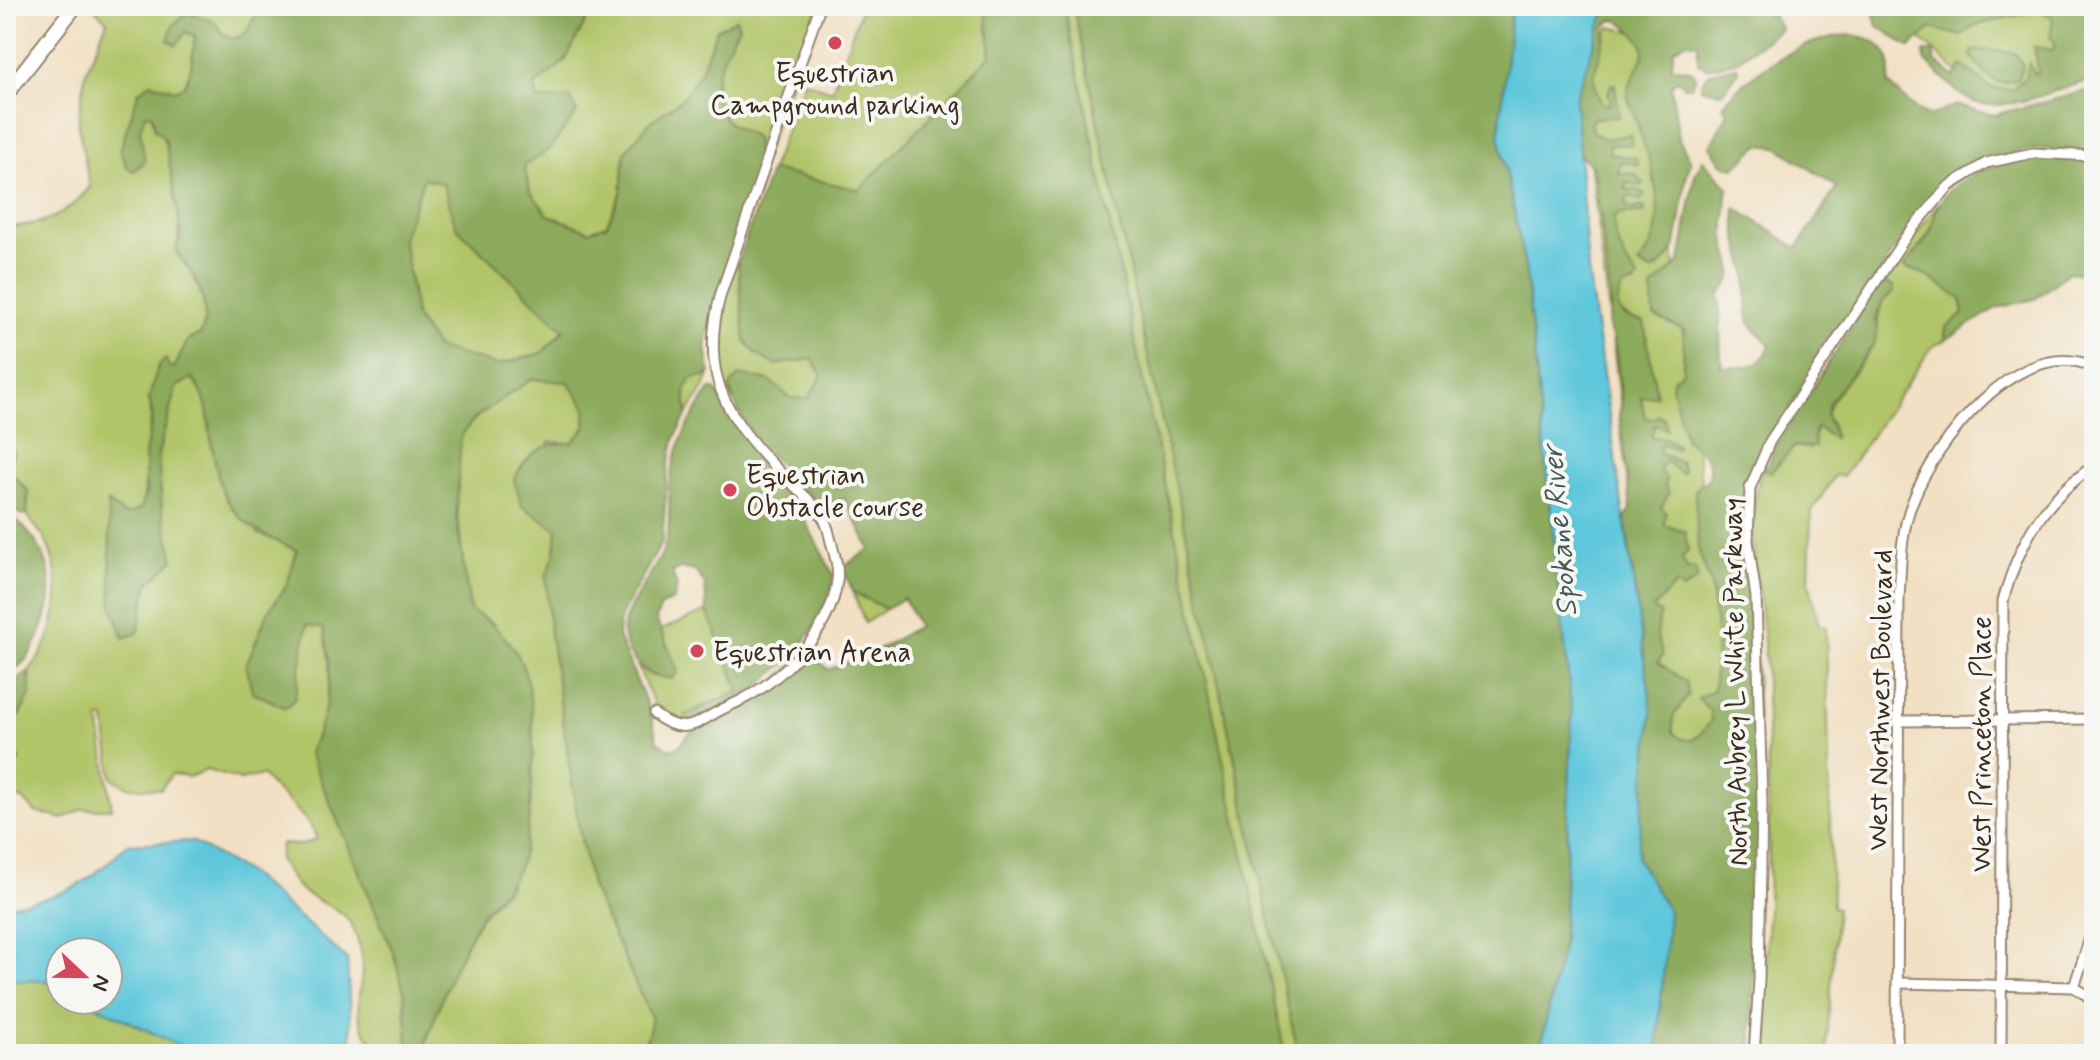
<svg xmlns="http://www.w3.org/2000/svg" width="2100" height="1060" font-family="Mynerve,sans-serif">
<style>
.green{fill:#b1c468;stroke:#767743;stroke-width:2}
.forest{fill:#8caa5c;stroke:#646a3d;stroke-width:2;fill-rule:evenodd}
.water{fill:#5fc7dc;stroke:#4d787d;stroke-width:2}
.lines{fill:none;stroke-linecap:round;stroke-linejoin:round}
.minor-casing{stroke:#968570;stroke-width:13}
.secondary-casing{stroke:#968570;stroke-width:18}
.minor{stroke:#fff;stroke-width:9}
.secondary{stroke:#fff;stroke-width:14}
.poi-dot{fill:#d1495b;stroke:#f6f6f2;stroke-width:3}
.labels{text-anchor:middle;stroke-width:8;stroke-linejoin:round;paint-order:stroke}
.poi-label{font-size:28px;fill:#3b2a1e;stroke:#f6f6f2;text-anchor:start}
.street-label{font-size:28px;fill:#3b2a1e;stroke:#f6f6f2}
.water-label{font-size:30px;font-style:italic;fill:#465957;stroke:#f6f6f2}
</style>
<rect width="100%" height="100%" fill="#f6f6f2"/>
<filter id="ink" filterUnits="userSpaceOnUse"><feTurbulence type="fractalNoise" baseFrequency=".0125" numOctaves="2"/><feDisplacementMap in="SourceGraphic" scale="16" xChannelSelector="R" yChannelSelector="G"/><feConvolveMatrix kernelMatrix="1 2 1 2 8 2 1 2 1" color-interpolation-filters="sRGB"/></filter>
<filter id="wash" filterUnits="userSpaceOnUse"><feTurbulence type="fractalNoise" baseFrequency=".006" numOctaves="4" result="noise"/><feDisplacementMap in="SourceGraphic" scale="32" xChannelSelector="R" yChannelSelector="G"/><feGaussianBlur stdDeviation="1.8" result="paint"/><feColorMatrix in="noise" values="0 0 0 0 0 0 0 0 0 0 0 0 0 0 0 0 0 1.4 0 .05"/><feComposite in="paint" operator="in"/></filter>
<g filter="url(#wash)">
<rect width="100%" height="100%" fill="#f1e0c3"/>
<!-- green -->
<g class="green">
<path d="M91 6H260L246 33 235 40 188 12 175 45 186 31 195 36 191 68 184 86 175 90 151 83 139 130 145 114 153 115C171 149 185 215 176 252 195 275 213 305 201 334L188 340 174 369 169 367 149 398C154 420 147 435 146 456 144 475 147 491 141 509L125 515 108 503 148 584 173 560 162 510 158 455 176 387 191 378 205 393 212 450 258 534 298 549 287 585 268 612 301 650 307 624 323 627C336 673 329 711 309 753L393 952 404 991 409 1054H376V1046C341 1009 370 987 360 948 347 899 329 913 301 890 292 883 286 869 279 859L281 844 302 845 317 839C309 816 279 796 262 775L241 780 207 770 189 777 172 774 161 789 128 787 112 778 105 719H99L112 809H82L63 819 35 812 22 798 9 799 6 774 19 760 7 738 31 677 28 672C58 637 66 583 46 541 42 532 31 524 28 515 25 508 30 499 28 491L9 471 13 451 6 444V227C44 225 65 217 90 187L78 124 85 74 107 21Z"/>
<path d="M626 6H819L758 173 755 137C747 132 733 128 727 121 701 91 724 53 739 26L717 29 701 71 682 99 651 121 625 152 621 193 606 225 589 231 548 215 530 192 524 166 548 150 535 85 565 61 588 17Z"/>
<polygon points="862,6 985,6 991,55 859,190 771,170 804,81 832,91"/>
<polygon points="1064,6 1073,6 1298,1054 1285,1054"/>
<polygon points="2060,6 2066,46 2023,92 1977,90 1915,34 1939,14"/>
<polygon points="1609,27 1661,37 1655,105 1732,735 1665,759 1582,98"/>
<polygon points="424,178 443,184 456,227 564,330 542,353 498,365 437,348 416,318 403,237"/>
<path d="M1938 204 1929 233 1905 268 1924 274 1961 299 1964 314 1946 327 1945 340 1932 347 1843 477 1835 475 1811 513 1809 581 1819 625 1826 626 1832 907 1837 908 1826 1054H1759C1773 924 1769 789 1765 658 1763 595 1739 526 1764 466L1771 471 1795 446 1810 449 1817 427 1832 438 1833 426 1826 416C1833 390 1858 371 1871 348 1880 332 1875 319 1883 300L1876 288Z"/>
<path d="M738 260 745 341 775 365 812 359 822 376 808 399 790 398 770 381 730 386 732 401C706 349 720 312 738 260Z"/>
<polygon points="710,372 704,388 687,414 685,390 692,377 706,376"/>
<path d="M531 379 568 382 586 408 585 428 572 443 550 442 523 506 557 529 555 553 546 577 550 635 579 829 591 886 652 1019 643 1054H422L449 978 481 916 510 886 494 624 470 610C465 576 446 459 464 432 479 409 509 396 531 379Z"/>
<polygon points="853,592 886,609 865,623"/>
<path d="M707 611 740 691 694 710 689 721C655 723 650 693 638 667L651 676 678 672 661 630Z"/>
<polygon points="6,980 60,981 60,1000 85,1000 196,1054 6,1054"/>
</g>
<!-- forest -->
<g class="forest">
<path d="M260 6H626L588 17 565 61 535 85 537 100 571 98 577 112 549 150 524 166 530 191 548 215 589 231 607 225 621 193 625 152 651 121 682 99 701 71 717 29 736 19 739 26C725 53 701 91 727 121 733 128 747 132 755 137L758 173 711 313 706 348 710 372 706 376 692 378 685 390 687 414 675 438 668 466 662 542 619 618 618 637 651 714 657 741 669 748H677L691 732 756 697 803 656 817 658 828 670 878 650 918 626 904 598 886 609 853 592 843 567 870 549 844 498 821 507C792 475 735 428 730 386L740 375 770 381 790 398 808 399 822 376 812 359 775 365 756 354 745 341 738 260 771 170 859 190 991 55 985 6H1064L1285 1054H643L652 1019 591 886 579 829 550 635 546 577 555 553 557 529 522 506 514 479C528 453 543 442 572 443L585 428 586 408 568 382 532 379 476 417 461 436 456 515 470 610C491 622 506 635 518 656 541 695 534 817 521 860 513 887 492 897 479 919 454 962 438 1008 422 1054H409L404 991 393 952 309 753C329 711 336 673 323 628L307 625 295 698 286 708 252 692 246 665 268 612 287 585 297 550C228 522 219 502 210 429 207 408 206 395 192 378L176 387 158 454 162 510 174 560 148 584 138 633 124 638 112 606 108 502 125 515 141 509 146 492 145 454 153 417 149 398 158 366 166 359 169 367 174 368 188 340 201 334C213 305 195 275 176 252L181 232 165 138 155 130 152 115 145 114 140 130 145 161 134 171 127 167 120 150 139 91 151 83 175 90 184 86 191 68 195 36 186 32 176 45 168 40 173 25 188 12 215 22 223 35 235 39 246 33ZM424 178 443 184 456 227 564 330 542 353 498 365 437 348 416 318 403 237Z"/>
<polygon points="1073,6 1512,6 1499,134 1526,272 1572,714 1563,943 1539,1054 1298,1054"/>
<path d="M1607 6H1766L1767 15 1772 14 1781 29 1735 62 1707 68 1698 63V44L1686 42 1674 49 1671 67 1692 71 1696 77 1691 87H1684L1680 81H1675L1671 86 1679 139 1691 162C1676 196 1690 255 1651 271L1638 265C1681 217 1643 148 1627 94 1632 61 1666 56 1620 21L1612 20 1605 26C1605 60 1585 67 1601 102L1608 105 1611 102 1608 94 1611 85 1615 84 1619 117 1595 118 1590 123 1593 132 1605 139 1630 135 1632 145H1610L1609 154 1636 158 1638 165 1621 161 1618 173 1635 174 1644 183 1643 186 1626 183 1625 189 1639 190 1645 195 1641 200 1628 196 1625 205 1634 209 1641 206 1645 208 1644 213 1619 214 1614 218C1611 234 1627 266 1638 278L1636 283 1623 287C1611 310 1621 318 1644 322L1657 396 1641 397 1645 418 1654 419 1658 415 1664 418 1667 429 1655 425 1651 437 1665 438 1677 445V449L1661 443 1659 453 1680 462 1684 471 1681 474 1666 461 1659 470 1666 478 1665 486 1669 493 1661 508 1666 513 1664 525 1685 532 1688 551 1682 558 1687 569H1695L1698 579 1683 590 1676 584 1653 608 1660 613 1657 636 1663 655 1658 662 1686 682 1688 695 1673 717V732C1689 749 1701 736 1711 720L1710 711 1698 698 1713 691 1717 642 1711 586 1698 549 1695 490 1709 478C1712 458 1702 451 1686 440L1672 388 1673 379 1683 371 1684 330 1654 316 1652 288 1680 262 1695 174 1703 160 1728 187C1726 204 1724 221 1725 238 1727 264 1744 269 1719 295 1722 320 1718 340 1722 367 1745 368 1761 369 1770 346 1765 336 1754 333 1750 322 1744 307 1749 288 1746 271 1741 247 1734 234 1736 208L1797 248 1837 187 1777 147 1759 145 1734 168 1722 164 1710 146 1728 113 1723 105C1753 65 1862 0 1889 59 1891 67 1889 76 1889 84L1915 109 1932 116 1956 105 1994 115 2094 89V154C2022 139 1974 158 1923 208L1798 394 1749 487 1745 505 1754 603 1760 802 1751 1054H1656L1669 912 1637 858 1652 711 1625 519 1631 509 1619 415 1622 402 1616 350 1608 325 1611 300 1594 169 1579 154 1575 99Z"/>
<path d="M1871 6H2094V80C2060 86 2003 116 1972 101 1956 94 1938 72 1925 60L1924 52H1933L1935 61 1954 77 1962 65 1991 88 2013 90 2026 76 2029 63 2035 74 2039 72 2034 47 2053 50 2055 43 2050 36 2053 18 2039 10 1973 26 1962 36 1931 28 1910 48 1877 25Z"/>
<polygon points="1982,50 2015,53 2023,65 2018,80 1999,83 1986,75 1971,56 1972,51"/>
<path d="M1737 67 1739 71 1722 93 1701 88C1703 69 1721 70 1737 67Z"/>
<path d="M2058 157 2094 161V276L2069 272 2035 299 1996 308 1945 340 1946 327 1964 314 1961 299 1924 274 1904 267C1913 256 1924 244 1930 232 1934 222 1934 211 1940 202 1968 164 2016 160 2058 157Z"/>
<polygon points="1885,283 1894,286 1894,292 1883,301 1876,317 1878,329 1874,344 1829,403 1826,416 1835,437 1833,438 1817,427 1814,432 1815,447 1795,446 1771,472 1765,470 1775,447 1876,288"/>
<path d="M710 389H715L739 431 812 510 802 515 833 574C832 634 745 710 689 721L685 715 740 691 707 611 705 584 695 571 681 568 672 572 677 587 673 600 661 606 656 619 678 672 672 679C645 675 628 662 623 633 620 615 655 571 663 551 672 529 668 506 670 484 674 446 690 420 710 389Z"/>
<polygon points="6,444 13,451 9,471 28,491 27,514 21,515 6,503"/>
<path d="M6 511C51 547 62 585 38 638 31 654 23 668 6 674Z"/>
<polygon points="28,672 31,694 7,738 19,760 6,774 6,687"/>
</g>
<!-- water -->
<g class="water">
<polygon points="1512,6 1607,6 1575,99 1588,270 1652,711 1637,858 1669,912 1656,1054 1539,1054 1563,943 1572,714 1526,272 1499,134"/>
<path d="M192 841 251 875 347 959 352 1054H196L85 1000H108V952H60V981L6 980V906C65 896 85 888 127 844Z"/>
</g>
</g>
<g filter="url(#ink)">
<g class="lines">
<!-- minor casing -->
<g class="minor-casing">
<g id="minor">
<path d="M654 714C688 740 697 720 729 706 776 686 831 634 837 581 839 568 835 557 832 545 829 535 828 524 822 516 812 500 793 486 780 472 724 415 699 373 721 293L820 6"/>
<polyline points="1901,721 2094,719"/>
<polyline points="1897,983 2074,987 2094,1000"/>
<polyline points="2074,987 2094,926"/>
<polyline points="1754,1054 1759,981 1762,802 1756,597 1748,541 1750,488 1770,441 1907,235 1949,186 1986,163 2033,153 2094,156"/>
<path d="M1897 1054 1899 600C1901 568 1900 534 1912 503 1935 442 2019 333 2094 367"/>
<path d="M2001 1054 2003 601C2019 543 2043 500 2094 466"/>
</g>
</g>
<!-- secondary casing -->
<g class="secondary-casing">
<polyline id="secondary" points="6,94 75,6"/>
</g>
<!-- minor -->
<use href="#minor" class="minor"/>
<!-- secondary -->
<use href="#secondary" class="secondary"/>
</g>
</g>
<!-- markers -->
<g class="poi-dot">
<circle cx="835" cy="43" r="8"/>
<circle cx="730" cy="490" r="8"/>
<circle cx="697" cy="651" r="8"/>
</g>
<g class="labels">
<!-- poi labels -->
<g class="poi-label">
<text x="835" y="82" text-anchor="middle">Equestrian<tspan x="835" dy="32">Campground parking</tspan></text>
<text x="746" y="484">Equestrian<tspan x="746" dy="32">Obstacle course</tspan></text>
<text x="713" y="661">Equestrian Arena</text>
</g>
<!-- street labels -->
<g class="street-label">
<text transform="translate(1734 682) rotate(-91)" y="10">North Aubrey L White Parkway</text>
<text transform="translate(1879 700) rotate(-89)" y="10">West Northwest Boulevard</text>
<text transform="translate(1980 744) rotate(-90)" y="10">West Princeton Place</text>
</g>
<!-- water labels -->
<g class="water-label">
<text transform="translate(1559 531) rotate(-95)" y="10">Spokane River</text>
</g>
</g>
<!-- margin -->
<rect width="2100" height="1060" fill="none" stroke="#f6f6f2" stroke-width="32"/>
<!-- north arrow -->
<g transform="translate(84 976) rotate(112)"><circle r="38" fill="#f6f6f2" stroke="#aba49d" stroke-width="2"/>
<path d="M0-6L14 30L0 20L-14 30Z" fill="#d1495b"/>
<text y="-12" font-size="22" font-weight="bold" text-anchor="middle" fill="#3b2a1e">N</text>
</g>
</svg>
